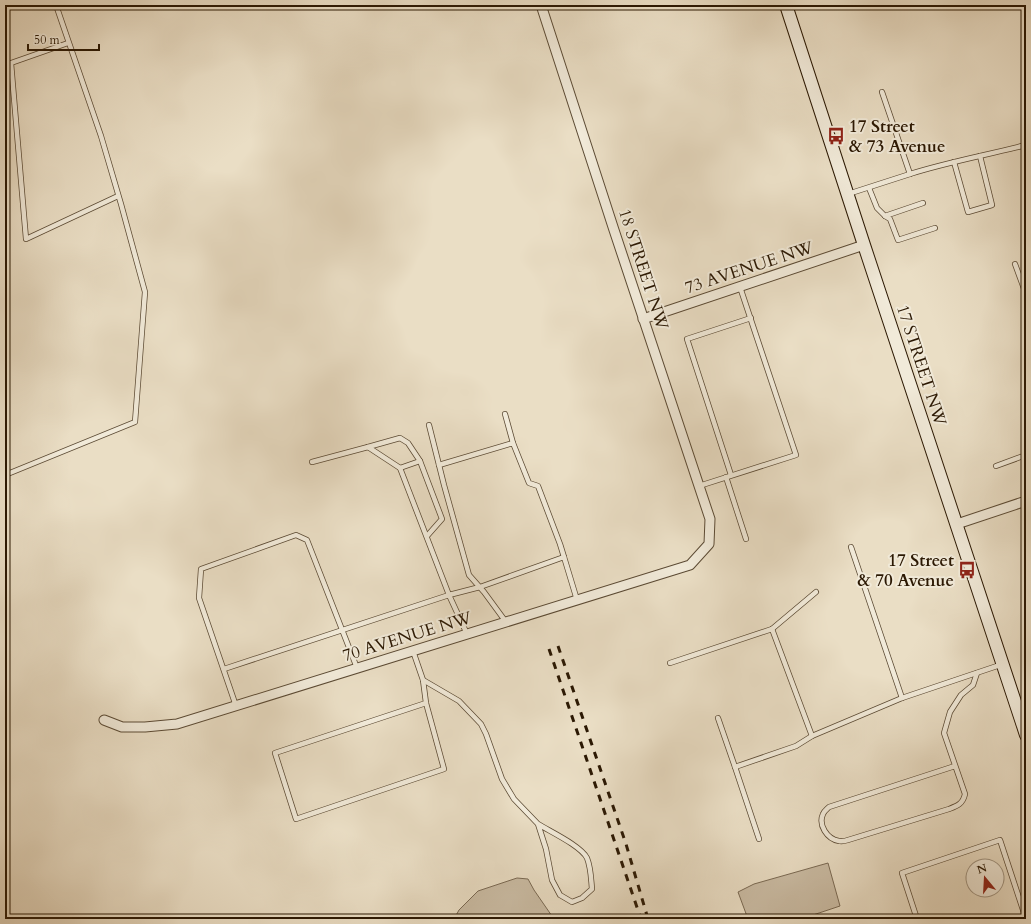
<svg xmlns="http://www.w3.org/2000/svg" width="1031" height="924" font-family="Cardo,serif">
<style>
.green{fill:#cabca4;stroke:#7a6a54}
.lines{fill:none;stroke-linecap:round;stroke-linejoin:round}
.lane-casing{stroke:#5b4a34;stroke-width:6}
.street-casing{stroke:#5b4a34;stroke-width:11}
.secondary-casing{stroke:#2b1803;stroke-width:14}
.lane{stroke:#f1ead9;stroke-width:4.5}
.street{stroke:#f1ead9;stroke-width:9}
.secondary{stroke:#f1ead9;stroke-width:12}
.rail{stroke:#2b1803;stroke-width:3;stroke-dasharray:7 7;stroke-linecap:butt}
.labels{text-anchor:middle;stroke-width:4;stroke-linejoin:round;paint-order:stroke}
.poi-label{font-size:17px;font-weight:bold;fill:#2b1803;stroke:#f1ead9;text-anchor:start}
.street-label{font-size:17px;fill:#2b1803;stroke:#f1ead9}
</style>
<rect width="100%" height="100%" fill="#eadec5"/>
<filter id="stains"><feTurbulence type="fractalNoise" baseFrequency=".005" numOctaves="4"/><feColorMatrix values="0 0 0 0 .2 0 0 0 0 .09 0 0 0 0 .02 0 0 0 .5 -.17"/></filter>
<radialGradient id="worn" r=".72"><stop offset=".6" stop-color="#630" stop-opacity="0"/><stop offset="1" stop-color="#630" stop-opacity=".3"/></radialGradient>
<!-- green -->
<g class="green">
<polygon points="828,863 840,906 801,919 748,919 738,892 754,884"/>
<polygon points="517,878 528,879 534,890 554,919 454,919 459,910 478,891"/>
</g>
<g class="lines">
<!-- lane casing -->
<g class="lane-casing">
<g id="lane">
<polyline points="68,43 11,63 26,239 118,196"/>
<polyline points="954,162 968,212 992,205 980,156"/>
<path d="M910 174C948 162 987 155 1026 145"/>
<polyline points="869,188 877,208 885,216 890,219 898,240 935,228"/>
<polyline points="848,194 910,174 882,92"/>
<polyline points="885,216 923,203"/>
<polyline points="1015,264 1026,294"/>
<polyline points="505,414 513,443"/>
<polyline points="429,425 444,485 469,575 484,592 506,622"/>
<polyline points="368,447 400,438 408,443 420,461 400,468"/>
<polyline points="420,461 442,519 427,536"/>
<polyline points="312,462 368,447 400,468 449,595 480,587 564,557 577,600"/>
<polyline points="439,465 513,443 529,483 538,486 560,544 564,557"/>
<polyline points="996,466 1026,455"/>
<polyline points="5,475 135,422 145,292 121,204 101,136 56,5"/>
<polyline points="731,475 687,339 751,318"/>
<polyline points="726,477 746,539"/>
<polyline points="699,486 796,455 740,287"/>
<polyline points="851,547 902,698"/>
<polyline points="772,629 816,592"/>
<path d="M413 651 423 680 459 701 481 724 486 734 502 779 514 799 538 824 546 849 552 880 560 895 572 902 582 898 592 889C591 879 591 868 587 858 581 846 551 832 538 824"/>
<polyline points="670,663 772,629 812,736"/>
<polyline points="224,669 449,595 467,634"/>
<polyline points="423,680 426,703 444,769 296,819 275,753 426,703"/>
<polyline points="236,706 199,598 201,569 296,535 307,540 357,668"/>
<polyline points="718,718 735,767"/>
<path d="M955 766 829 807C827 809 824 811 823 814 818 825 827 839 839 841 842 842 845 841 848 840L949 809C957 806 963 804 965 794L944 733 950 712 961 695 973 685 977 673"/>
<polyline points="759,839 735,767 796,746 812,736 902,698 1003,664"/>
<polyline points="917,919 902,873 1000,840 1026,919"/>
</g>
</g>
<!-- street casing -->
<g class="street-casing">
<g id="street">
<polyline points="643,319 864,245"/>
<polyline points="957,524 1026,501"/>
<polyline points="104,720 122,727 145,727 177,724 690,565 709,544 710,519 614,230 541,5"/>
</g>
</g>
<!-- secondary casing -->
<g class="secondary-casing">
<polyline id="secondary" points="786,5 864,245 1026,735"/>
</g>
<!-- lane -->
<use href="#lane" class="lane"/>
<!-- street -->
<use href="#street" class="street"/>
<!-- secondary -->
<use href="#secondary" class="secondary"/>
<!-- rail -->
<g class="rail">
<polyline points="558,646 626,844 648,919"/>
<polyline points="549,649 641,919"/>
</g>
</g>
<!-- icons -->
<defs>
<g id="bus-bare" transform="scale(1.38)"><path d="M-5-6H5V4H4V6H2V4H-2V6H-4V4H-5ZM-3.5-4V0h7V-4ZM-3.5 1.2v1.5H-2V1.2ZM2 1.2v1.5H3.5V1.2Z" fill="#8f2418" stroke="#f1ead9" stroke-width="2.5" paint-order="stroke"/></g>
</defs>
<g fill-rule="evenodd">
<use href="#bus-bare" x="836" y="136"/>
<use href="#bus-bare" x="967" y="570"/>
</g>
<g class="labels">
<!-- poi labels -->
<g class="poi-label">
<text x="849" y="132">17 Street<tspan x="849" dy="20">&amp; 73 Avenue</tspan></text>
<text x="954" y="566" text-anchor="end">17 Street<tspan x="954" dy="20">&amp; 70 Avenue</tspan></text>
</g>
<!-- street labels -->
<g class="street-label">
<text transform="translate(749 267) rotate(-18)" y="6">73 AVENUE NW</text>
<text transform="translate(644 269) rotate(72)" y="6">18 STREET NW</text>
<text transform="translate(922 365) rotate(72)" y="6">17 STREET NW</text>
<text transform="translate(407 636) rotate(-17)" y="6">70 AVENUE NW</text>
</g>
</g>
<!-- margin -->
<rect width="1031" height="924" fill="none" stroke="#eadec5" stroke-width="20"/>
<rect x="6" y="6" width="1019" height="912" fill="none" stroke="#2b1803" stroke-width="2"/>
<rect x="10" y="10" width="1011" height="904" fill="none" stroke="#2b1803"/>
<!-- north arrow -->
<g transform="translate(985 878) rotate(342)"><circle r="19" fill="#f1ead9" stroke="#a29683"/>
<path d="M0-3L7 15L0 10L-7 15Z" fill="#8f2418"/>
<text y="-6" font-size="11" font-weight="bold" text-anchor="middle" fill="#2b1803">N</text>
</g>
<!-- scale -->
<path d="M28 44v6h71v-6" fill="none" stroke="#2b1803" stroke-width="2"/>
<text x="34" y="44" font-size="12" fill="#2b1803" stroke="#f1ead9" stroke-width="3" paint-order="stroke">50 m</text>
<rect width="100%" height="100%" filter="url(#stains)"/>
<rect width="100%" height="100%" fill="url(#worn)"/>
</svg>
